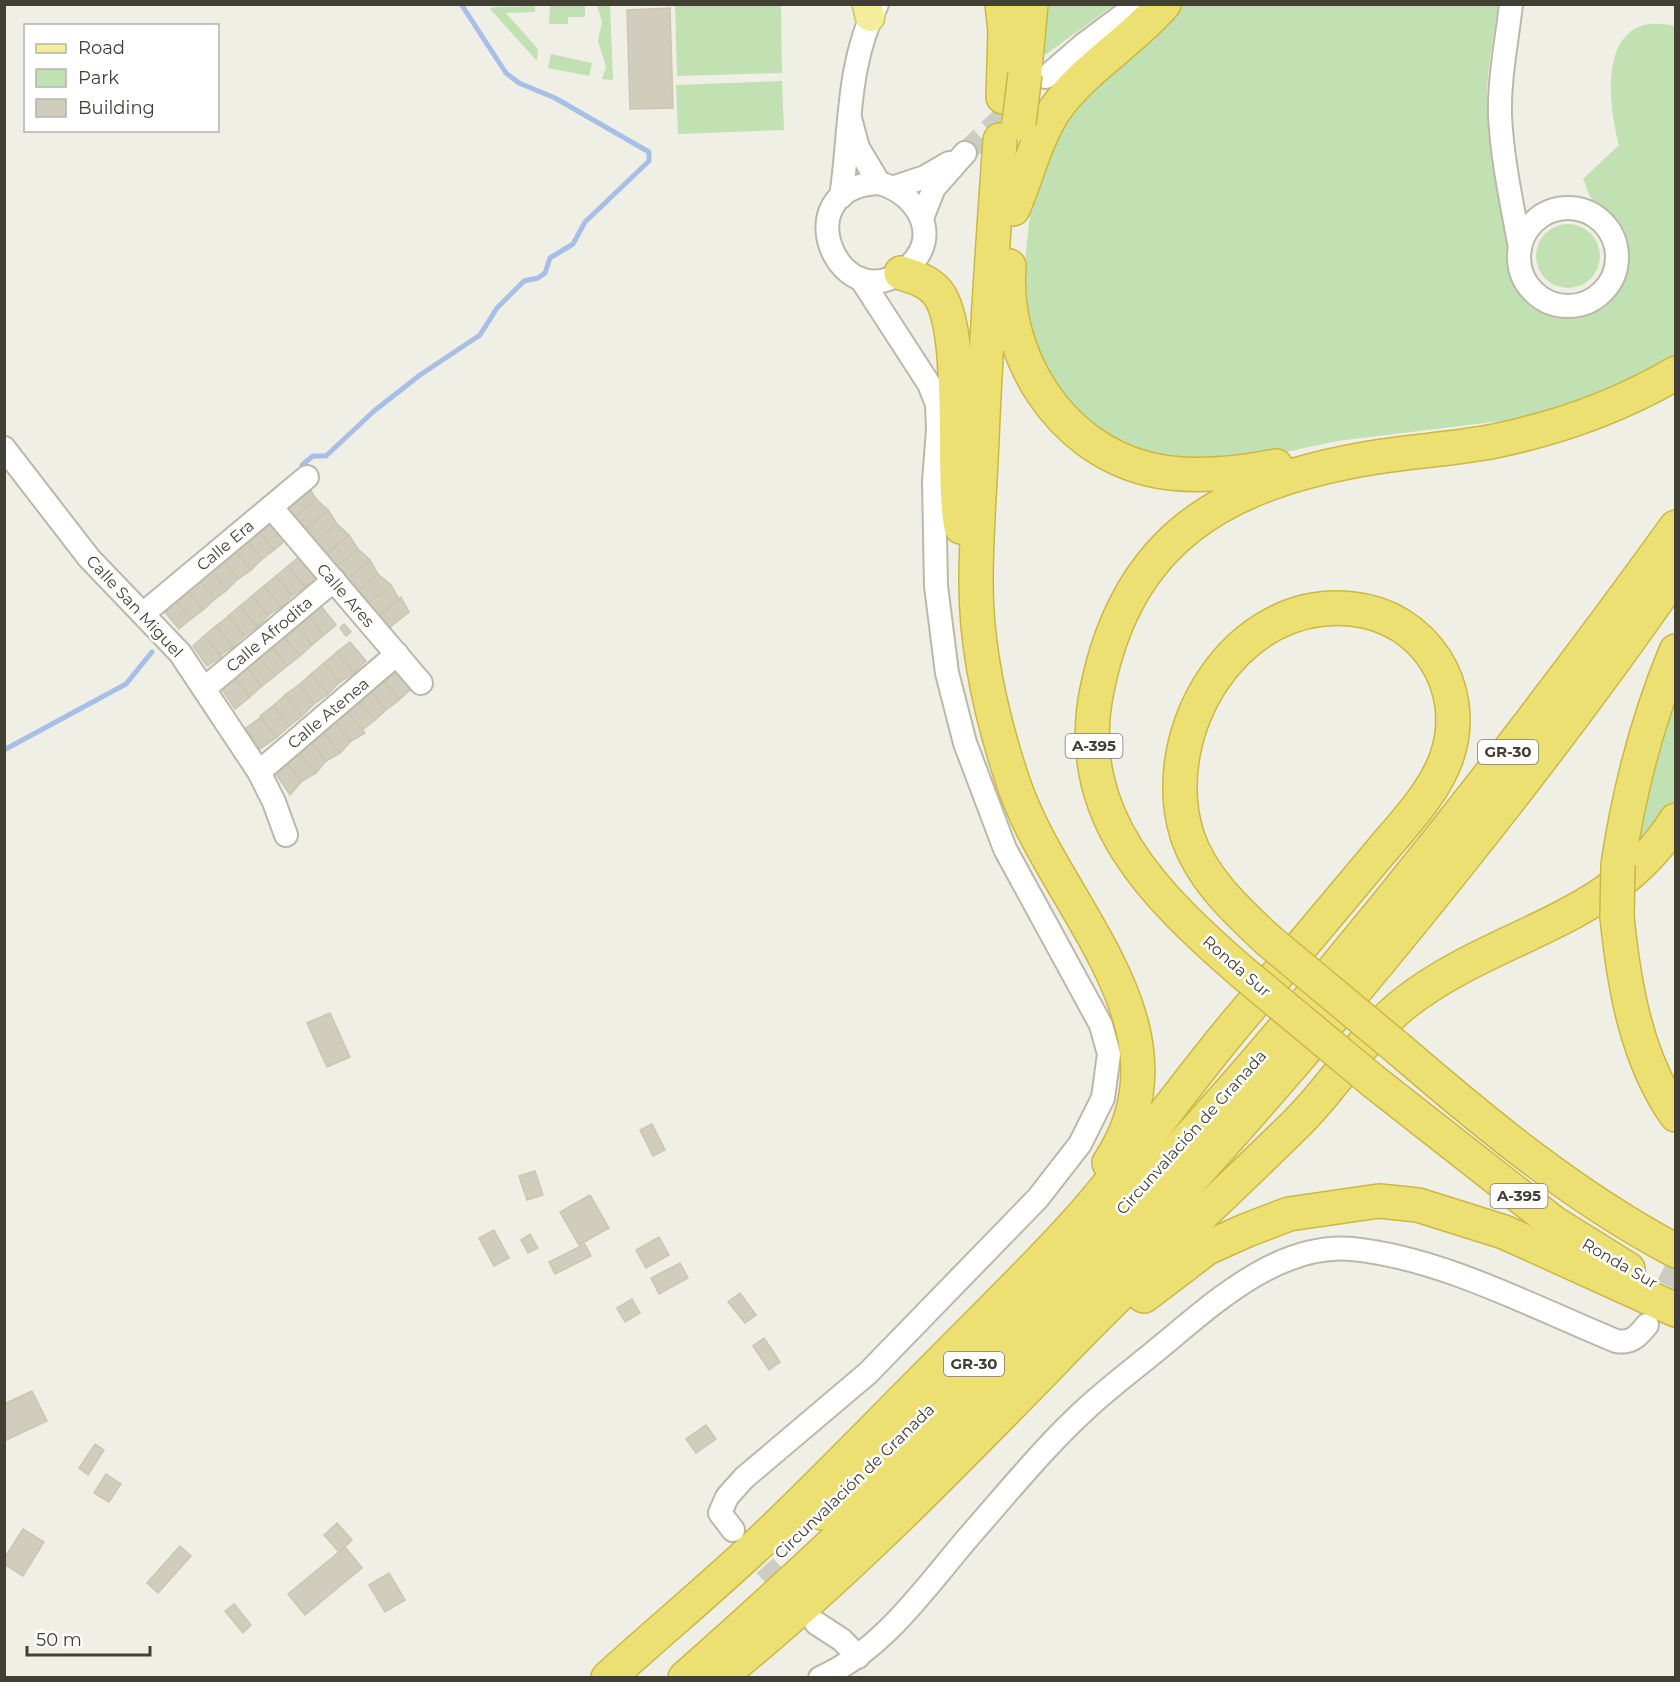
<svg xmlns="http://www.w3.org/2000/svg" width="1680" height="1682" font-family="Montserrat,sans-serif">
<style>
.green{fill:#c1e1b2}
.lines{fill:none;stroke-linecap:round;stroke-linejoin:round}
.stream{stroke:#a7bfe7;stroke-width:5}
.building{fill:#d1cdbc;stroke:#cbc6b0;stroke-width:1.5}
.minor-tunnel{stroke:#cdccc2;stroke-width:22;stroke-dasharray:22 11;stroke-linecap:butt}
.minor-casing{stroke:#bbb8a9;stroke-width:26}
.major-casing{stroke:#d5cd6e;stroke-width:32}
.highway-casing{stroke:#cbb744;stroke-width:36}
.minor{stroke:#fff;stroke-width:22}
.major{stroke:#f3ed9c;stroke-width:28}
.highway{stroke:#ede073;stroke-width:33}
.highway-bridge-casing{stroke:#cbb744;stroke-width:36;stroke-linecap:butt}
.highway-bridge{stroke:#ede073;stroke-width:33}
.labels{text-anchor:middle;stroke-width:5;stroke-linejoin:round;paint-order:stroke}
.shield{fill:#fff;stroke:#7b7972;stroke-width:1.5}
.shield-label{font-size:15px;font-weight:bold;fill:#424035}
.street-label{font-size:16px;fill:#424035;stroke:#fff}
</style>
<rect width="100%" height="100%" fill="#f0efe5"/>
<!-- green -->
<g class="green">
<polygon points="597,5 610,5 613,80 602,79 606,67 598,41 602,22"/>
<polygon points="675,5 781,5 782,73 677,76"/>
<polygon points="1049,5 1114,5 1045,55 1044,37"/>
<path d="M1174 5H1498C1495 33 1486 71 1487 99 1490 145 1504 189 1510 234 1512 252 1504 269 1516 286 1555 345 1640 309 1628 248 1625 233 1619 220 1607 210 1603 206 1596 203 1592 199 1588 194 1586 185 1583 179L1619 145C1606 97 1599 8 1675 26V357L1635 380 1587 401 1526 418 1337 441 1263 457 1186 465 1107 438 1075 413 1046 371 1029 332 1023 278 1032 197 1066 111Z"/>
<polygon points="535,6 535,12 506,13 538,49 537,61 490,9 494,7"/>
<polygon points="550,6 585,6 585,17 568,17 568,24 549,24"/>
<polygon points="551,54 592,63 589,76 548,68"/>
<polygon points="782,81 784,130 678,134 676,85"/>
<circle cx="1568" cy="256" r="32"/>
<path d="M1675 696V808L1636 862C1642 804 1658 751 1675 696Z"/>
</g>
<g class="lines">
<!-- stream -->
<g class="stream">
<polyline points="302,465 313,456 326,456 374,411 420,375 480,335 497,308 524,281 538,278 545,273 550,258 573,244 585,222 649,161 649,152 555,98 519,83 506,73 461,4"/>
<polyline points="4,750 126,684 152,652"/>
</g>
</g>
<!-- building -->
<g class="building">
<polygon points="670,8 673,108 630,109 627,10"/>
<polygon points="308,485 316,499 295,517 285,504"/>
<polygon points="316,499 328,510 306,529 295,517"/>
<polygon points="328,510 337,524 315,542 306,529"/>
<polygon points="270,520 286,540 274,550 257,529"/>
<polygon points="337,524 349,535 327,554 315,542"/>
<polygon points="257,529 274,550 262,559 246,540"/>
<polygon points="349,535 358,549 336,567 327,554"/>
<polygon points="246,540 262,559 251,570 233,549"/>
<polygon points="233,549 251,570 238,579 222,560"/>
<polygon points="358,549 370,560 348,579 336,567"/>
<polygon points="300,556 316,576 305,587 288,566"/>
<polygon points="222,560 238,579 227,590 210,569"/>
<polygon points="370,560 378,574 357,592 348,579"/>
<polygon points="288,566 305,587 292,596 276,576"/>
<polygon points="210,569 227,590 215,599 199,580"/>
<polygon points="378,574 391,585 369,603 357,592"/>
<polygon points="276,576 292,596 281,607 264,586"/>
<polygon points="199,580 215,599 203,610 186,589"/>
<polygon points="391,585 399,599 378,617 369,603"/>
<polygon points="264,586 281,607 268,615 252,596"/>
<polygon points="186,589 203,610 191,619 175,600"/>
<polygon points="252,596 268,616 257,627 240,606"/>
<polygon points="401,597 409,612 389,628 378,617"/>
<polygon points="174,599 191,619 179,629 163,610"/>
<polygon points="320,605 336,625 324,635 307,614"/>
<polygon points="240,606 257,627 244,636 228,616"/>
<polygon points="307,614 324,635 312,645 296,626"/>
<polygon points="229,616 244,636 233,647 216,626"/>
<polygon points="344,624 351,632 346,636 340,628"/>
<polygon points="216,626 233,647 220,655 204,636"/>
<polygon points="296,626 312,645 300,656 282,635"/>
<polygon points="282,635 300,656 287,666 271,646"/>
<polygon points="204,636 222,656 207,666 193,646"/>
<polygon points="350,642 366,661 354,673 337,652"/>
<polygon points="271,646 287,666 275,676 258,655"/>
<polygon points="337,652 354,673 340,682 324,663"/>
<polygon points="258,655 275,676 262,686 246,667"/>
<polygon points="324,663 340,682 328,694 311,674"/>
<polygon points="246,667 262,686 250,697 233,676"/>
<polygon points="395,670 411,689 399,700 382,679"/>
<polygon points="311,674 328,694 314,704 299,685"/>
<polygon points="233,676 250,697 235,709 221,688"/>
<polygon points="382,679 399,700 386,710 370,690"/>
<polygon points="299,685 314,704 302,716 285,695"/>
<polygon points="370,690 386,710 375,720 357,699"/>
<polygon points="285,695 302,716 289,726 273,706"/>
<polygon points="357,699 375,720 362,730 346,711"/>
<polygon points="273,706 289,726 277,737 260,716"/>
<polygon points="346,711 365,733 351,741 333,720"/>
<polygon points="260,718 277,737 260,749 246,728"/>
<polygon points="333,720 351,741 340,753 322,731"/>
<polygon points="322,731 340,753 326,761 309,740"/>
<polygon points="309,740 326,761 316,773 298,751"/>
<polygon points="298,751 316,773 302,781 284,760"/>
<polygon points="284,760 302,781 290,795 274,771"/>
<polygon points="330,1013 350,1057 327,1067 307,1023"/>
<polygon points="652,1124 665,1150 653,1156 640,1130"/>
<polygon points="535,1171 543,1195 527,1200 519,1176"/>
<polygon points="590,1195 609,1228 579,1245 560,1212"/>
<polygon points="494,1230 509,1258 494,1266 479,1238"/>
<polygon points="530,1234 538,1248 528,1253 521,1240"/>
<polygon points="659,1237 669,1255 646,1268 636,1250"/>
<polygon points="585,1244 591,1256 555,1274 549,1262"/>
<polygon points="680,1263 688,1278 659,1294 651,1278"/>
<polygon points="740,1293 756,1315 745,1323 728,1302"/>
<polygon points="632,1299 640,1313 625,1322 617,1308"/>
<polygon points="764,1338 780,1362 769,1370 753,1346"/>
<polygon points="32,1391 47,1421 4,1441 4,1404"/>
<polygon points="706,1425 716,1439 696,1453 686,1439"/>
<polygon points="95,1444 104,1450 88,1475 79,1468"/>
<polygon points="106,1474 121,1484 109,1502 94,1493"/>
<polygon points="337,1523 352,1540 339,1552 324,1535"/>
<polygon points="23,1529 44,1542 23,1576 4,1564 4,1559"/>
<polygon points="180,1546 191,1556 158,1593 147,1583"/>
<polygon points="345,1547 362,1568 305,1615 288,1594"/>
<polygon points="389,1573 405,1600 385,1612 369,1585"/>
<polygon points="234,1604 251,1625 243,1633 225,1611"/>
</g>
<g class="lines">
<!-- minor-tunnel -->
<g class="minor-tunnel">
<polyline points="965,153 1025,96"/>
<polyline points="1652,1315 1676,1268"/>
<polyline points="743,1541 793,1597"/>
</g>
<!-- minor casing -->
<g class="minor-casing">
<g id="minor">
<path d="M1511 4C1507 41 1499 78 1500 115 1502 159 1512 204 1520 248"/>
<polyline points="1046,77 1083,45 1138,4"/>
<path d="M850 118 858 148 879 183C917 193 943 236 908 267 841 326 781 187 879 183"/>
<polyline points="895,187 925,177 949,163"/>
<path d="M841 197C851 131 846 66 877 4"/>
<circle cx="1568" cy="257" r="49"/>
<polyline points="922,218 934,188 965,153"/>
<polyline points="4,448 89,558 180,653 259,772 274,802 286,835"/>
<polyline points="271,507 421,683"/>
<polyline points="144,613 307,477"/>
<polyline points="205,688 334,580"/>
<polyline points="259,772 397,654"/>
<polyline points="733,1530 720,1513 727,1497 744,1478 868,1373 1038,1198 1080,1144 1103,1098 1109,1054 1101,1025 1005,849 965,743 947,673 936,586 934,481 938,430 937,404 929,384 861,279"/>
<polyline points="816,1623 842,1640 858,1657"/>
<path d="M820 1678C884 1650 927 1585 972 1533 1009 1491 1046 1445 1088 1407 1112 1385 1139 1365 1164 1344 1216 1301 1279 1243 1352 1249 1442 1258 1533 1307 1616 1341 1631 1344 1638 1336 1647 1325"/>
</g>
</g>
<!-- major casing -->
<g class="major-casing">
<polyline id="major" points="867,4 870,17"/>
</g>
<!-- highway casing -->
<g class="highway-casing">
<g id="highway">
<polyline points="1002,4 1005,31 1003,97"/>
<polyline points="1025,69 1031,4"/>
<path d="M1000 140C993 240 986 339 982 439 980 487 976 535 976 583 976 649 992 719 1013 782 1054 906 1199 1026 1109 1163"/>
<path d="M1013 209C1027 177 1035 141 1054 111 1083 69 1130 43 1164 4"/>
<path d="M1009 266C1002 355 1059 447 1148 469 1188 479 1235 474 1276 466"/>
<path d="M901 273C914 277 928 281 937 292 967 328 950 472 961 527"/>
<path d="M1618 865C1629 791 1647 721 1676 651"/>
<path d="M1617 917C1624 985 1636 1058 1676 1115"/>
<path d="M1242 972C1156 897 1071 816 1097 690 1128 536 1225 483 1370 458 1412 451 1454 449 1495 441 1558 428 1620 406 1676 373"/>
<path d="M1400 1050C1486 1124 1574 1197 1676 1251"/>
<polyline points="1373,1081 1554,1223 1628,1269"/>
<polyline points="1144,1296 1207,1248 1247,1230 1289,1214 1379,1201 1418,1205 1504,1232 1676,1310"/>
<path d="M822 1513C969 1370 1115 1225 1250 1069 1400 894 1541 714 1676 527"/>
<path d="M608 1678C663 1628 720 1581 773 1530 828 1477 882 1421 936 1367 983 1319 1032 1272 1077 1222 1124 1170 1165 1112 1209 1057 1233 1026 1258 998 1283 968 1316 929 1349 889 1382 850 1405 823 1436 790 1447 756 1470 687 1424 616 1352 609 1236 596 1155 732 1187 835 1201 878 1236 910 1268 940"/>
<path d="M685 1678C949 1445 1193 1192 1414 919 1505 807 1594 692 1676 573"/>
<path d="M718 1678C843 1578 955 1462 1067 1347 1141 1270 1220 1199 1296 1124 1334 1087 1362 1037 1405 1003 1494 933 1612 923 1676 820"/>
</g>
</g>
<!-- minor -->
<use href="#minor" class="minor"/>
<!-- major -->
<use href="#major" class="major"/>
<!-- highway -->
<use href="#highway" class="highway"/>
<!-- highway-bridge casing -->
<g class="highway-bridge-casing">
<g id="highway-bridge">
<polyline points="1019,123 1025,74"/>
<polyline points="1617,917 1618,865"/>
<polyline points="1268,940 1400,1050"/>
<polyline points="1242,972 1373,1081"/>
</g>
</g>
<!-- highway-bridge -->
<use href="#highway-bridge" class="highway-bridge"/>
</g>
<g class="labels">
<!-- shield labels -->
<g class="shield">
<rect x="1065.5" y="734" width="57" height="24" rx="4.5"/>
<rect x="1478" y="740" width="60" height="24" rx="4.5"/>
<rect x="1490.5" y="1184" width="57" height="24" rx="4.5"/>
<rect x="944" y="1352" width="60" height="24" rx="4.5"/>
</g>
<g class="shield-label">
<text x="1094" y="751">A-395</text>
<text x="1508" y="757">GR-30</text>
<text x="1519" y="1201">A-395</text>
<text x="974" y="1369">GR-30</text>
</g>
<!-- street labels -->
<g class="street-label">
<text transform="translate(225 545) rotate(-40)" y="6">Calle Era</text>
<text transform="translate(346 595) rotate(49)" y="6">Calle Ares</text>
<text transform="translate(135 606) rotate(47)" y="6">Calle San Miguel</text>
<text transform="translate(269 634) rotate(-40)" y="6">Calle Afrodita</text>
<text transform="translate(328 713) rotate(-40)" y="6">Calle Atenea</text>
<text transform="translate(1237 966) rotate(41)" y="6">Ronda Sur</text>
<text transform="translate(1191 1132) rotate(-48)" y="6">Circunvalación de Granada</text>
<text transform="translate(1620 1263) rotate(30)" y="6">Ronda Sur</text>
<text transform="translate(854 1481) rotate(-44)" y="6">Circunvalación de Granada</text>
</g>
</g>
<!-- border -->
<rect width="1680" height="1682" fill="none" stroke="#424035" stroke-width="12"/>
<!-- legend -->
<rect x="24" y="24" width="195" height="108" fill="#ffffff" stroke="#b3b3ae" stroke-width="1.5"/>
<rect x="36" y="44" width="30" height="9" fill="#f3ed9c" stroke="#b3b3ae" stroke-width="1.5"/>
<text x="78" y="54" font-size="18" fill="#424035">Road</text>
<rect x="36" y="69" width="30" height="18" fill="#c1e1b2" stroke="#b3b3ae" stroke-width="1.5"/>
<text x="78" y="84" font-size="18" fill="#424035">Park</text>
<rect x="36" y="99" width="30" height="18" fill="#d1cdbc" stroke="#b3b3ae" stroke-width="1.5"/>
<text x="78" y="114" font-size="18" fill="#424035">Building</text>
<!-- scale -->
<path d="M27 1646v9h123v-9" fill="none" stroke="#424035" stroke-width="3"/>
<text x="36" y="1646" font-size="18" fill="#424035" stroke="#ffffff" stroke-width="4.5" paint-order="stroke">50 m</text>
</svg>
